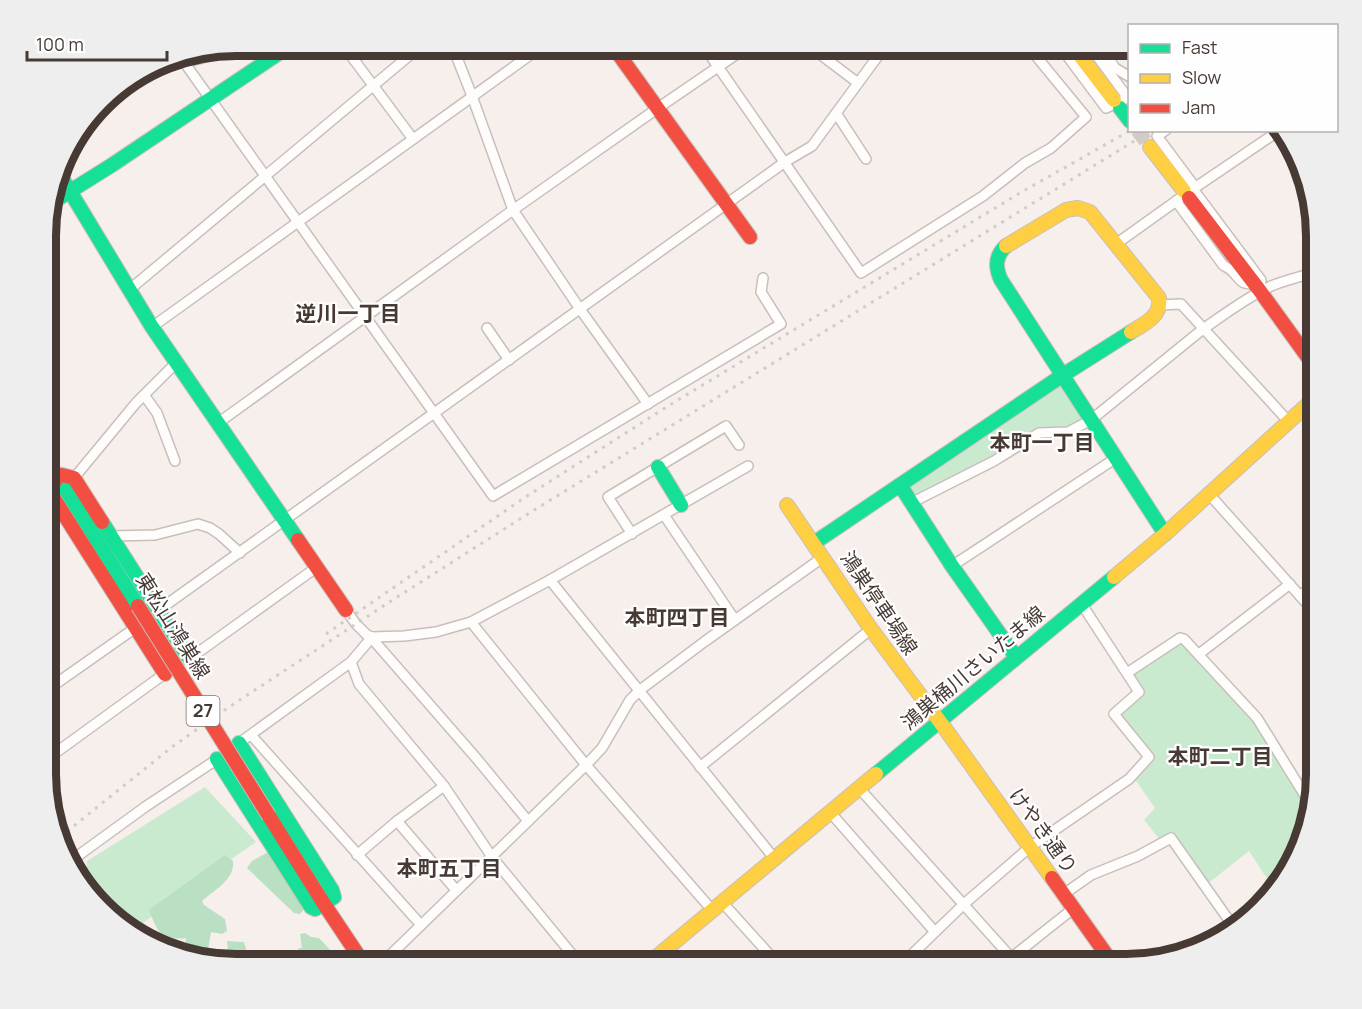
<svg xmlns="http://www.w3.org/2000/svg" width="1362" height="1009" font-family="Manrope,'Noto Sans JP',sans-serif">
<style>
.green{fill:#caead0}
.forest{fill:#b9e0c2}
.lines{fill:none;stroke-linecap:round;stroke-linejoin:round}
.secondary-tunnel{stroke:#d4cbc7;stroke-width:14;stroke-dasharray:14 7;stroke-linecap:butt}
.street-casing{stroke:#c8bfba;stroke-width:12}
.fast-casing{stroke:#c8bfba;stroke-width:16}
.slow-casing{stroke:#c8bfba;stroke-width:16}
.jam-casing{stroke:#c8bfba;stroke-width:16}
.street{stroke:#fefdfc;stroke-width:9}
.fast{stroke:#16e098;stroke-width:14}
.slow{stroke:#ffcf43;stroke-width:14}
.jam{stroke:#f24e42;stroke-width:14}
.rail{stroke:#cfcdcc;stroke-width:3;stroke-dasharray:3 6;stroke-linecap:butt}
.jam-bridge-casing{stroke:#c8bfba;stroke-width:16;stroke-linecap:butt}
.jam-bridge{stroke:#f24e42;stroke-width:14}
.labels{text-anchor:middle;stroke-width:4.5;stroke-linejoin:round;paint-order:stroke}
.shield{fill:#fefefe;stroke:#7e7571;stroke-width:1.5}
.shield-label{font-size:18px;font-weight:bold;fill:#473a34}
.street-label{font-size:20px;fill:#473a34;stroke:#fefefe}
.neighbourhood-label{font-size:21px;font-weight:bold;fill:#473a34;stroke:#fefefe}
.rim{fill:none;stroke:#473a34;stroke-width:8}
</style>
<rect width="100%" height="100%" fill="#f7efec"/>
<!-- green -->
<g class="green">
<polygon points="1063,375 1091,420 1068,432 1039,433 911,503 900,485"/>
<polygon points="1180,638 1257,718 1312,807 1303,846 1276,892 1249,851 1206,885 1169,836 1161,841 1144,820 1155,808 1132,775 1148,757 1114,714 1139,692 1127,673"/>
<polygon points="205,787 256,842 195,884 131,932 120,925 87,874 87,861"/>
</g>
<!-- forest -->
<g class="forest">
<polygon points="268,852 304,909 300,914 294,913 247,868 252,861"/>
<path d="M225 855 233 861C235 880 214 890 202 901L204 905 225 919 227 931 222 934 211 932 208 950 201 959 188 954 185 948 186 938C161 941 158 933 149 910Z"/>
<polygon points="305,933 311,937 319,938 343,964 298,964 303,958 298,948 302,948 300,934"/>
<polygon points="227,941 244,942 247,952 244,964 222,963 229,960"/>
</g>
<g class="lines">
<!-- secondary-tunnel -->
<polyline class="secondary-tunnel" points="1137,130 1150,147"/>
<!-- street casing -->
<g class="street-casing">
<g id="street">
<polyline points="343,45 413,139"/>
<polyline points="452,45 472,96 513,210 580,309 648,404"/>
<polyline points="703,45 861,273 983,196 1025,163 1051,148 1086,117 1027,45"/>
<polyline points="1059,45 1106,108 1130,97"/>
<polyline points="1083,45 1094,52 1128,98"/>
<polyline points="1100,45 1115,68 1130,77"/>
<polyline points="821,55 858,83"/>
<polyline points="184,62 493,496 781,324 761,292 763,278"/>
<path d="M152 68C165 65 178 63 190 61 217 55 248 39 273 57"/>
<polyline points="107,95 117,88"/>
<polyline points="836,113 866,159"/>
<polyline points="1166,130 1157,136 1195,187"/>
<polyline points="1278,130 1299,156"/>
<polyline points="1193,189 1261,280 1260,291"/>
<path d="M1176 201 1223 265C1226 267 1230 269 1232 271 1242 281 1239 284 1255 284"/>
<polyline points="1116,244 1193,189 1280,130"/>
<polyline points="129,290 422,45"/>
<polyline points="1160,305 1181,304 1289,422"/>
<polyline points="152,327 544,45"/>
<polyline points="487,328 509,360"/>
<polyline points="144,395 157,413 175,461"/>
<polyline points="218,423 513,210 658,108 750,45"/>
<polyline points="74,478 136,403 176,363"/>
<polyline points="1209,494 1317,615"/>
<path d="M911 503 994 461 1039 433 1068 432 1091 420 1203 329C1225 314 1247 297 1271 286 1286 280 1302 276 1317 272"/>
<polyline points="664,515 735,620"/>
<polyline points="632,534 608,497 726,426 739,445"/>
<polyline points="111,536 155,535 198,524 210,528 219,534 240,553"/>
<polyline points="952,566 1116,458"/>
<polyline points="550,580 774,858"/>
<polyline points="1300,596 1317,582"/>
<polyline points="346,610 356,624 367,635 372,637 404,636 436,632 471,622 550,580 748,466"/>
<polyline points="156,612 785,162 812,146 886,45"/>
<polyline points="471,622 586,765 712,910"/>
<polyline points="372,637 375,642 477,759 528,821"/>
<polyline points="1199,654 1290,584"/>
<polyline points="186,659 196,654 317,567"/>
<polyline points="351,662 359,684 444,786 492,857 580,964"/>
<polyline points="1127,673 1180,638 1184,639 1257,718 1312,807"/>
<polyline points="47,690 138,626"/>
<polyline points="251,735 421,925"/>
<polyline points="235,746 351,662 372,637"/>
<polyline points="47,759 167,672"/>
<polyline points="700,767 871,629"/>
<polyline points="859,788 1017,964"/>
<polyline points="830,812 935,932"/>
<polyline points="397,821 456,890"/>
<polyline points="357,855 397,821 444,786"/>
<polyline points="68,863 145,807 219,758"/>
<polyline points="1064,894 1091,875 1138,856 1171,838 1233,926"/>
<polyline points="722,902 778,964"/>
<polyline points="381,964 586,765 602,748 630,700 640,690 704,642 815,563 823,556"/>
<polyline points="902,964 964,904 1030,847 1129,779 1149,757 1114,714 1139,692 1081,603"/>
<polyline points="1005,964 1011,958 1074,908"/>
</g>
</g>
<!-- fast casing -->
<g class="fast-casing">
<g id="fast">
<polyline points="1120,108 1130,121"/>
<polyline points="59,173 152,327 298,540"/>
<polyline points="48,205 112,165 291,45"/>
<path d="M1006 246C995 256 995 267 1001 280L1165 534"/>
<polyline points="47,460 138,606"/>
<polyline points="658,467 681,505"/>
<polyline points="900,485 952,566 1016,657"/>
<polyline points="102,522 188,657"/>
<polyline points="814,543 1063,375 1131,332"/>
<polyline points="217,759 311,907 315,909 334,897 332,890 239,743"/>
<polyline points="876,774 1114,577"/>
</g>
</g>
<!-- slow casing -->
<g class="slow-casing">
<g id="slow">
<polyline points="1072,45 1114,100"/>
<polyline points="1150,147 1184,191"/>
<path d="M1006 246 1066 210 1078 208 1090 212 1159 298C1162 316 1144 324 1131 332"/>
<polyline points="787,505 871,629 946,730 1052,878"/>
<polyline points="1114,577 1165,534 1317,396"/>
<polyline points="648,964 876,774"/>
</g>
</g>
<!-- jam casing -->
<g class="jam-casing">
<g id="jam">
<polyline points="612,45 750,237"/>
<polyline points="1189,198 1260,291 1317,370"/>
<polyline points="102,522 74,478 62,475 58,477 51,486 53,497 165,674"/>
<polyline points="298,540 346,610"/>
<polyline points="269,816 324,904 364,964"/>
<polyline points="1052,878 1113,964"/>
</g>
</g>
<!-- street -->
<use href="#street" class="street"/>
<!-- fast -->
<use href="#fast" class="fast"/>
<!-- slow -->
<use href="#slow" class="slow"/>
<!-- jam -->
<use href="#jam" class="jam"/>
<!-- rail -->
<g class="rail">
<polyline points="326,634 524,498 668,406 1020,193 1131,130"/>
<polyline points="60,837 172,747 229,707 391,601 531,512 1152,130"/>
</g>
<!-- jam-bridge casing -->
<g class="jam-bridge-casing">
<polyline id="jam-bridge" points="138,606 269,816"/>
</g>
<!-- jam-bridge -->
<use href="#jam-bridge" class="jam-bridge"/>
</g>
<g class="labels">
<!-- shield labels -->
<rect class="shield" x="186.5" y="696" width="33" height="30" rx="4.5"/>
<g class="shield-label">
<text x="203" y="717">27</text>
</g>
<!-- street labels -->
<g class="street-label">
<text transform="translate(879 603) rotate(56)" y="7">鴻巣停車場線</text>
<text transform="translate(173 626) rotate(58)" y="7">東松山鴻巣線</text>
<text transform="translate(973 668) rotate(-40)" y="7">鴻巣桶川さいたま線</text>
<text transform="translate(1043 831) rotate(54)" y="7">けやき通り</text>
</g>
<!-- neighbourhood labels -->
<g class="neighbourhood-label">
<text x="348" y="321">逆川一丁目</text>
<text x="1042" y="450">本町一丁目</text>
<text x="677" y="625">本町四丁目</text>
<text x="1220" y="764">本町二丁目</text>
<text x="449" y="876">本町五丁目</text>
</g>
</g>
<!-- crop -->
<path d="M0 0H1362V1009H0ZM236 56H1126A180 180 0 0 1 1306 236V774A180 180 0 0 1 1126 954H236A180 180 0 0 1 56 774V236A180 180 0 0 1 236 56Z" fill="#efeeee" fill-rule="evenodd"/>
<path class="rim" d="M236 56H1126A180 180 0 0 1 1306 236V774A180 180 0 0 1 1126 954H236A180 180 0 0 1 56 774V236A180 180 0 0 1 236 56Z"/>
<!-- legend -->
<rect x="1128" y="24" width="210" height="108" fill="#fefefe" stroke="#b5b0ad" stroke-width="1.5"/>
<rect x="1140" y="44" width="30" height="9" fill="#16e098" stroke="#b5b0ad" stroke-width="1.5"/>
<text x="1182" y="54" font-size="18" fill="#473a34">Fast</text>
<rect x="1140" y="74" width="30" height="9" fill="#ffcf43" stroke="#b5b0ad" stroke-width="1.5"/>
<text x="1182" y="84" font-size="18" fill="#473a34">Slow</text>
<rect x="1140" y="104" width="30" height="9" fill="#f24e42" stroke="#b5b0ad" stroke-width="1.5"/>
<text x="1182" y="114" font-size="18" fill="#473a34">Jam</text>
<!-- scale -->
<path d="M27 51v9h140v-9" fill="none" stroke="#473a34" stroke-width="3"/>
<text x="36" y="51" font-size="18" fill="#473a34" stroke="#fefefe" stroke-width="4.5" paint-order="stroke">100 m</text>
</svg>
